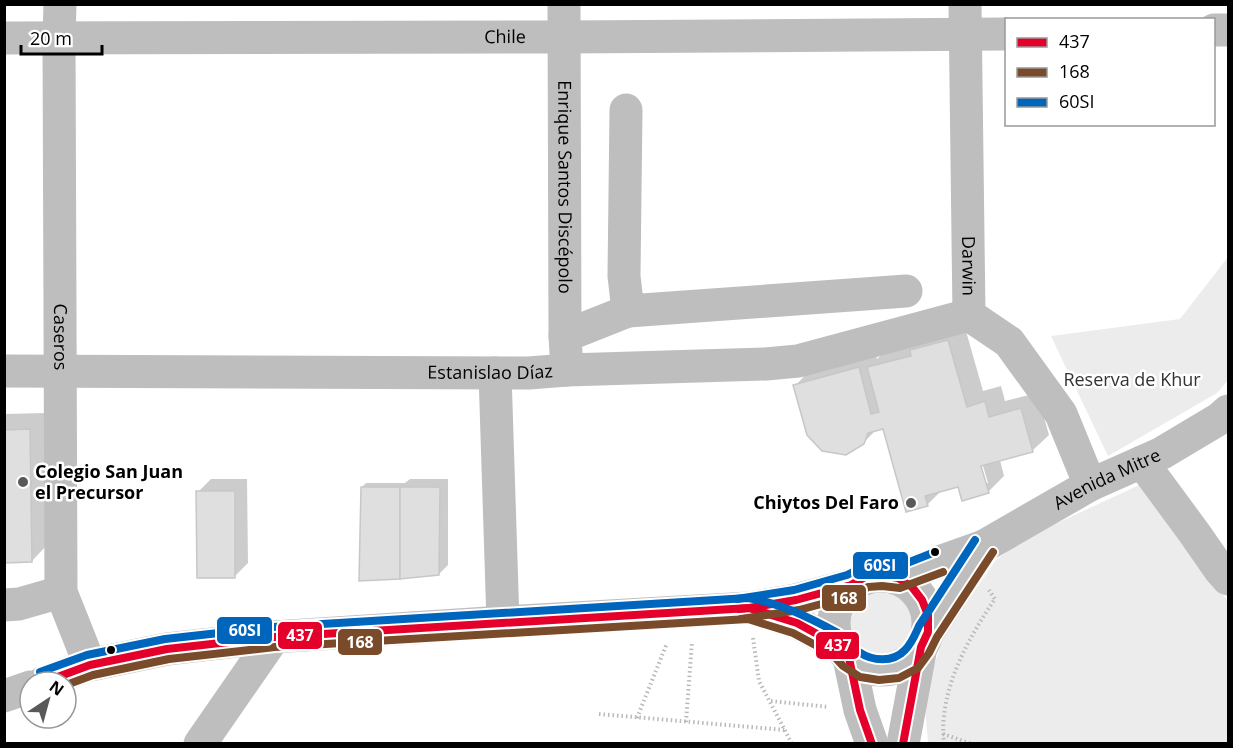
<svg xmlns="http://www.w3.org/2000/svg" width="1233" height="748" font-family="'Open Sans',sans-serif">
<style>
.green{fill:#ececec}
.shadow{fill:#0003;fill-rule:evenodd}
.building{fill:#dfdfdf;stroke:#c7c7c7;stroke-width:1.5}
.lines{fill:none;stroke-linecap:round;stroke-linejoin:round}
.path{stroke:#b9b9b9;stroke-width:4;stroke-dasharray:1.5 3;stroke-linecap:butt}
.minor{stroke:#bebebe;stroke-width:33}
.bus-1-casing{stroke:#fff;stroke-width:12}
.bus-2-casing{stroke:#fff;stroke-width:12}
.bus-3-casing{stroke:#fff;stroke-width:12}
.bus-1{stroke:#e4002b;stroke-width:8}
.bus-2{stroke:#7a4b2a;stroke-width:8}
.bus-3{stroke:#0065bd;stroke-width:8}
.poi-dot{fill:#595959;stroke:#fff;stroke-width:2}
.bus-dot{fill:#000;stroke:#fff;stroke-width:2}
.labels{text-anchor:middle;stroke-width:5;stroke-linejoin:round;paint-order:stroke}
.street-label{font-size:18px;fill:#000;stroke:#fff}
.park-label{font-size:18px;fill:#333;stroke:#fff}
.poi-label{font-size:18px;font-weight:bold;fill:#000;stroke:#fff;text-anchor:start}
.line-badge{stroke:#fff;stroke-width:2}
.badge-label{font-size:16px;text-anchor:middle;font-weight:bold;fill:#fff}
</style>
<rect width="100%" height="100%" fill="#fff"/>
<!-- green -->
<g class="green">
<polygon points="1228,257 1228,380 1217,393 1108,456 1051,336 1180,319"/>
<polygon points="1148,481 1180,541 1228,601 1228,743 928,743 924,695 944,636 996,560 1025,538"/>
<circle cx="881" cy="623" r="33"/>
</g>
<!-- shadow -->
<g class="shadow">
<path d="M964 324 983 391 1001 386 1005 401 1037 393 1049 435 1032 451 1000 460 1004 476 988 492 959 485 942 490 927 505 884 427 877 429 863 443 795 386 811 369 875 352 877 359 885 351ZM978 459H981L988 483H984Z"/>
<polygon points="46,413 48,544 32,561 4,561 4,414"/>
<polygon points="211,479 247,479 248,563 235,576 198,492"/>
<polygon points="410,479 448,479 448,565 439,574 362,487 366,483 405,483"/>
</g>
<!-- building -->
<g class="building">
<polygon points="948,340 967,407 985,401 989,417 1021,408 1033,452 981,466 989,493 962,501 958,487 925,496 928,506 906,512 883,429 868,433 864,444 846,455 822,451 807,435 793,385 859,367 871,414 879,412 867,367 911,356 910,350"/>
<polygon points="30,429 32,562 4,563 4,430"/>
<polygon points="361,487 400,487 400,579 359,581"/>
<polygon points="400,487 440,487 439,575 400,579"/>
<polygon points="196,491 235,491 235,578 197,578"/>
</g>
<g class="lines">
<!-- path -->
<g class="path">
<polyline points="753,638 759,681 792,744"/>
<polyline points="771,701 829,707"/>
<polyline points="599,714 785,730"/>
<polyline points="637,718 667,643"/>
<polyline points="686,722 692,642"/>
<polyline points="943,734 972,744"/>
<path d="M944 744C938 692 967 640 995 599L989 590"/>
</g>
<!-- minor -->
<g class="minor">
<path id="s1" d="M60 4 59 38 61 592 90 665"/>
<path id="s2" d="M564 4 565 336 567 370"/>
<path id="s3" d="M965 4 969 315 1009 342 1061 414 1090 485"/>
<polyline points="1214,30 1228,30"/>
<path id="s4" d="M4 38 564 37 1006 34"/>
<polyline points="628,311 906,291"/>
<polyline points="565,336 628,311 624,276 626,110"/>
<path id="s5" d="M4 371 529 373 567 370 766 364 798 361 969 315"/>
<polyline points="495,373 503,622"/>
<polyline points="1142,462 1195,534 1220,570 1228,579"/>
<circle cx="881" cy="623" r="47"/>
<path id="s6" d="M898 578 939 562 984 546 1090 485 1162 453 1219 419 1228 411"/>
<polyline points="4,605 19,604 61,592"/>
<polyline points="754,609 797,623 839,646"/>
<polyline points="928,632 984,546"/>
<polyline points="849,658 860,710 872,744"/>
<polyline points="44,682 90,665 167,649 274,637 503,622 749,608 796,600 851,585"/>
<polyline points="4,696 30,687"/>
<polyline points="200,744 274,637"/>
<polyline points="903,744 921,647"/>
</g>
<!-- bus-1 casing -->
<g class="bus-1-casing">
<g id="bus-1">
<polyline points="739,609 749,608 797,623 839,646 849,658 860,710 872,744"/>
<polyline points="44,682 90,665 167,649 274,637 749,608 796,600 851,585 865,577 882,575 898,578 912,587 922,600 928,615 928,632 921,647 903,744"/>
</g>
</g>
<!-- bus-2 casing -->
<g class="bus-2-casing">
<g id="bus-2">
<polyline points="741,619 799,610 855,595 868,587 882,586 900,588 943,572"/>
<polyline points="66,685 93,675 169,659 275,647 748,619 793,633 832,654 843,666 860,677 879,680 899,678 918,668 929,653 937,637 993,552"/>
</g>
</g>
<!-- bus-3 casing -->
<g class="bus-3-casing">
<g id="bus-3">
<polyline points="737,599 794,590 847,575 863,567 882,565 897,567 935,552"/>
<path d="M40 672 87 655 165 639 273 627 748 598C781 603 810 618 838 633 847 639 851 646 859 652 872 661 893 663 905 650 912 643 915 635 919 626L975 540"/>
</g>
</g>
<!-- bus-1 -->
<use href="#bus-1" class="bus-1"/>
<!-- bus-2 -->
<use href="#bus-2" class="bus-2"/>
<!-- bus-3 -->
<use href="#bus-3" class="bus-3"/>
</g>
<!-- markers -->
<g class="poi-dot">
<circle cx="23" cy="482" r="6"/>
<circle cx="911" cy="503" r="6"/>
</g>
<g class="bus-dot">
<circle cx="935" cy="552" r="5"/>
<circle cx="111" cy="650" r="5"/>
</g>
<g class="labels">
<!-- street labels -->
<g class="street-label">
<text dy="6" stroke="none"><textPath href="#s4" startOffset="501">Chile</textPath></text>
<text dy="6" stroke="none"><textPath href="#s2" startOffset="183">Enrique Santos Discépolo</textPath></text>
<text dy="6" stroke="none"><textPath href="#s3" startOffset="262">Darwin</textPath></text>
<text dy="6" stroke="none"><textPath href="#s1" startOffset="333">Caseros</textPath></text>
<text dy="6" stroke="none"><textPath href="#s5" startOffset="486">Estanislao Díaz</textPath></text>
<text dy="6" stroke="none"><textPath href="#s6" startOffset="232">Avenida Mitre</textPath></text>
</g>
<!-- park labels -->
<g class="park-label">
<text x="1132" y="386">Reserva de Khur</text>
</g>
<!-- poi labels -->
<g class="poi-label">
<text x="35" y="478">Colegio San Juan<tspan x="35" dy="21">el Precursor</tspan></text>
<text x="899" y="509" text-anchor="end">Chiytos Del Faro</text>
</g>
</g>
<g class="line-badge">
<rect x="852" y="551" width="57" height="29" rx="6" fill="#0065bd"/>
<rect x="821" y="584" width="46" height="28" rx="6" fill="#7a4b2a"/>
<rect x="216" y="616" width="57" height="29" rx="6" fill="#0065bd"/>
<rect x="277" y="621" width="46" height="29" rx="6" fill="#e4002b"/>
<rect x="337" y="628" width="46" height="28" rx="6" fill="#7a4b2a"/>
<rect x="815" y="631" width="45" height="29" rx="6" fill="#e4002b"/>
</g>
<g class="badge-label">
<text x="880" y="571">60SI</text>
<text x="844" y="604">168</text>
<text x="245" y="636">60SI</text>
<text x="300" y="641">437</text>
<text x="360" y="648">168</text>
<text x="838" y="651">437</text>
</g>
<!-- border -->
<rect width="1233" height="748" fill="none" stroke="#000000" stroke-width="12"/>
<!-- legend -->
<rect x="1005" y="18" width="210" height="108" fill="#ffffff" stroke="#999999" stroke-width="1.5"/>
<rect x="1017" y="38" width="30" height="9" fill="#e4002b" stroke="#999999" stroke-width="1.5"/>
<text x="1059" y="48" font-size="18" fill="#000000">437</text>
<rect x="1017" y="68" width="30" height="9" fill="#7a4b2a" stroke="#999999" stroke-width="1.5"/>
<text x="1059" y="78" font-size="18" fill="#000000">168</text>
<rect x="1017" y="98" width="30" height="9" fill="#0065bd" stroke="#999999" stroke-width="1.5"/>
<text x="1059" y="108" font-size="18" fill="#000000">60SI</text>
<!-- north arrow -->
<g transform="translate(48 700) rotate(36)"><circle r="28" fill="#ffffff" stroke="#999999" stroke-width="1.5"/>
<path d="M0-4.5L10 22L0 15L-10 22Z" fill="#595959"/>
<text y="-9" font-size="16" font-weight="bold" text-anchor="middle" fill="#000000">N</text>
</g>
<!-- scale -->
<path d="M21 45v9h81v-9" fill="none" stroke="#000000" stroke-width="3"/>
<text x="30" y="45" font-size="18" fill="#000000" stroke="#ffffff" stroke-width="4.5" paint-order="stroke">20 m</text>
</svg>
